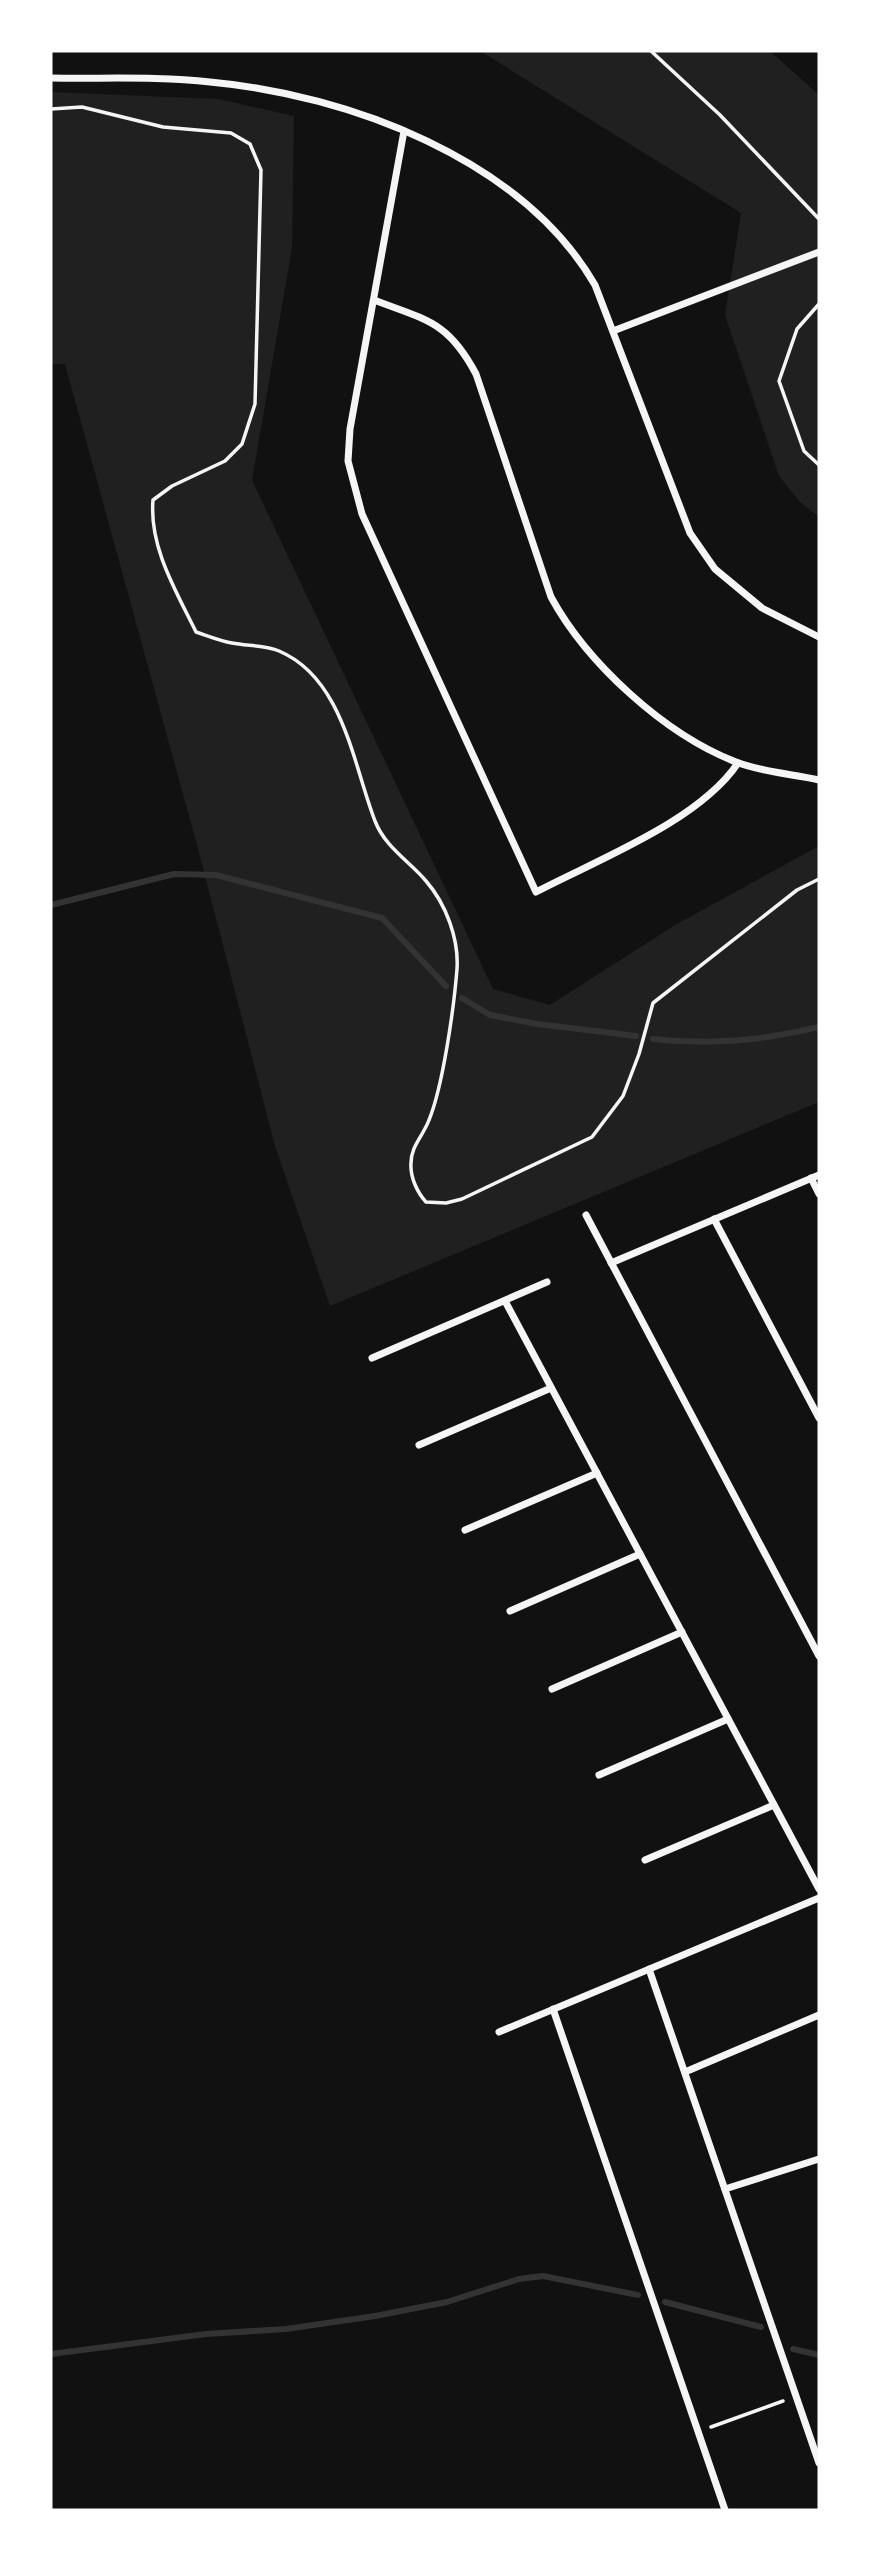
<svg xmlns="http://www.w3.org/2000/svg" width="870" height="2561" font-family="'Public Sans',sans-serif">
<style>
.green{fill:#202020}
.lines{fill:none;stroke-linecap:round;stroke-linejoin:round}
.stream{stroke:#333;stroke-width:6}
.path{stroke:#f5f5f5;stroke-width:3.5}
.minor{stroke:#f5f5f5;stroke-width:7}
</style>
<rect width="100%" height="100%" fill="#111"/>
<!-- green -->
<g class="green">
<polygon points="480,51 770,51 819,95 819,517 799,501 779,476 725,315 741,213"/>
<polygon points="51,92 219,99 294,116 292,248 252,480 493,989 550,1005 675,925 819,846 819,1102 330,1306 275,1146 197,845 65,364 51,364"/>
</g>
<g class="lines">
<!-- stream -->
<g class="stream">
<polyline points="51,905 174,874 216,875 382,918 446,986"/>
<polyline points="462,998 490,1015 537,1024 636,1036"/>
<path d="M653 1039C716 1045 758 1041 819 1027"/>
<polyline points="665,2302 761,2327"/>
<polyline points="793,2349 819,2355"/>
<polyline points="51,2354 206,2334 286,2329 375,2316 447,2302 519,2279 543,2276 638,2295"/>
</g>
<!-- path -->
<g class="path">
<polyline points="651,51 720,115 819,219"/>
<path d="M51 109 82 107 163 127 231 133 250 144 261 170 255 404 242 444 225 461 172 486 153 500C149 547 176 591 196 632 208 636 220 641 232 643 247 646 265 645 279 651 343 678 353 764 375 821 385 847 409 861 426 881 446 904 459 939 457 969 454 1007 443 1086 429 1120 423 1136 411 1146 411 1163 410 1177 417 1192 426 1202L446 1203 462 1199 592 1137 623 1096 639 1054 653 1003 797 890 819 879"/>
<polyline points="819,304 797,329 779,381 804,451 819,465"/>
<polyline points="711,2427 783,2401"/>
</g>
<!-- minor -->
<g class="minor">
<path d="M51 78C103 79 158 76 210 82 349 95 522 159 595 285L690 533 715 569 762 608 819 637"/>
<path d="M404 131 350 429 348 461 362 514 536 892C599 859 699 821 738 763"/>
<path d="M374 300C426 320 448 321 476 374L551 597C587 663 664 734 736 762 761 772 792 774 819 780"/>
<polyline points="613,331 819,252"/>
<polyline points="811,1178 819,1194"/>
<polyline points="586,1215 819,1656"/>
<polyline points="714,1219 819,1418"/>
<polyline points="611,1263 819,1175"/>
<polyline points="505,1301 819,1889"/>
<polyline points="372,1358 547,1282"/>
<polyline points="419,1445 551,1388"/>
<polyline points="465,1530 597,1473"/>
<polyline points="510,1611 640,1554"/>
<polyline points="552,1689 682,1632"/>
<polyline points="599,1775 728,1719"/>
<polyline points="645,1860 774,1805"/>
<polyline points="649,1969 819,2463"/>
<polyline points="553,2009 725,2510"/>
<polyline points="499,2032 819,1898"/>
<polyline points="685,2072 819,2015"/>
<polyline points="725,2189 819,2159"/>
</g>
</g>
<!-- border -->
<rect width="870" height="2561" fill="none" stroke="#ffffff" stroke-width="105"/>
</svg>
